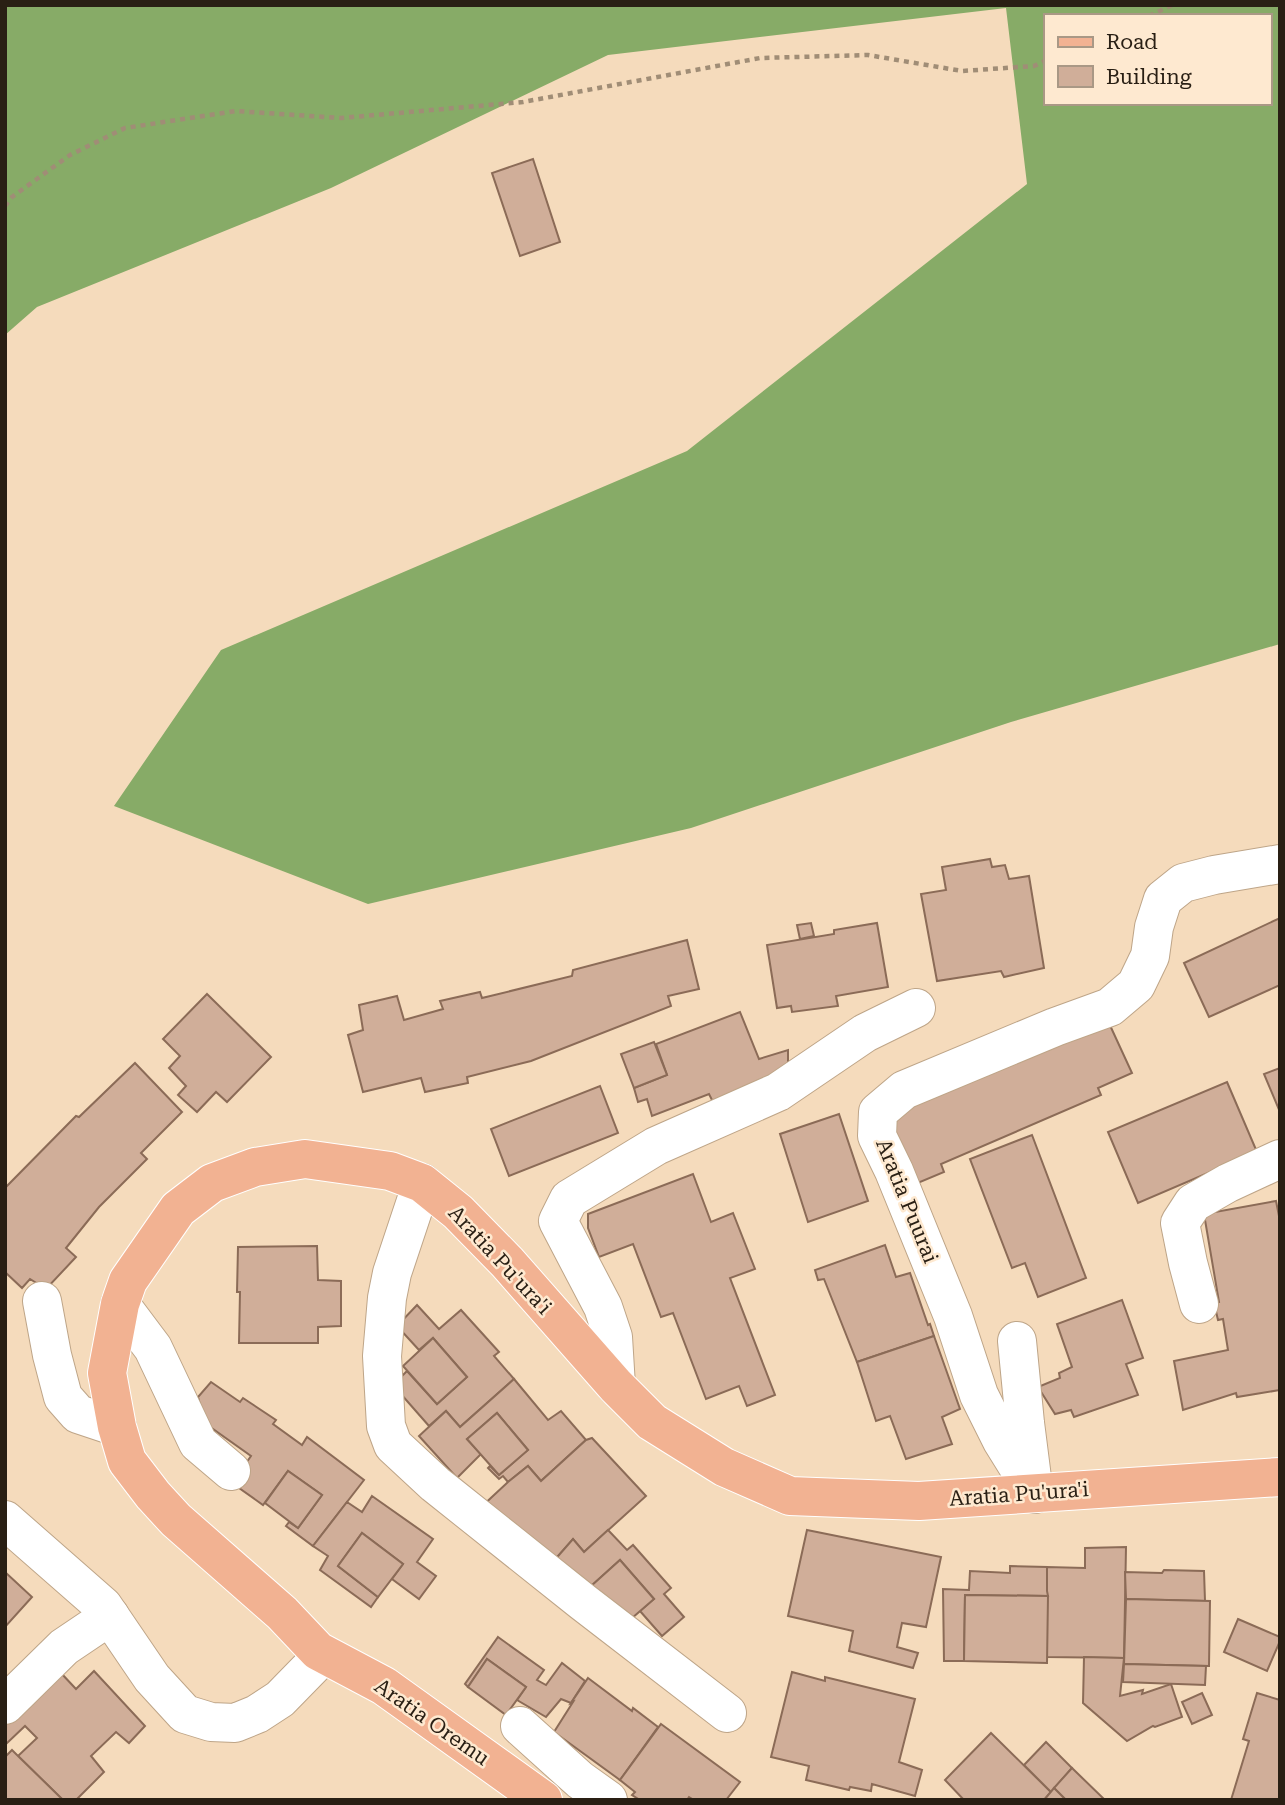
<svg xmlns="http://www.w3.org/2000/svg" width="1285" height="1805" font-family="'Roboto Serif',serif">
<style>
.forest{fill:#87ab67;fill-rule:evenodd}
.building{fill:#d0ae99;stroke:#8b6b57;stroke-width:2}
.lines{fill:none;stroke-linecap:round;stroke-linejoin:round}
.minor-casing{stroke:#bea588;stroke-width:40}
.major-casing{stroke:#fff;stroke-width:40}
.path{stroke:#a08d76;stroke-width:4.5;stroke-dasharray:5 5;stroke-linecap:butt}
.minor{stroke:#fff;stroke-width:38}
.major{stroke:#f2b292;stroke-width:38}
.labels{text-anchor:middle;stroke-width:5;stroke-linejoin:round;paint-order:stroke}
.street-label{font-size:21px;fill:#291f14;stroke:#fee9d0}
</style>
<rect width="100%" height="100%" fill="#f5dbbc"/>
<!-- forest -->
<path class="forest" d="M5 5H1280V644L1011 722 691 828 368 904 114 806 221 650 687 451 1027 184 1006 8 608 55 331 188 37 307 5 335ZM1045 16H1269V103H1045Z"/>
<!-- building -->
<g class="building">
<polygon points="533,159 560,242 520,256 492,173"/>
<polygon points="990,859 992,867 1005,865 1009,879 1029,876 1044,968 1004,977 1001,971 937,981 921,894 946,890 942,867"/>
<polygon points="1280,918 1280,985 1209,1017 1184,963"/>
<polygon points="811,923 814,936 800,939 797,925"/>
<polygon points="877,923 888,987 836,996 838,1006 792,1012 791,1006 777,1008 767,945 834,934 834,930"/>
<polygon points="687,940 699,989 668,996 671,1006 531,1061 467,1077 468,1083 425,1092 421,1078 363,1092 348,1035 363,1030 359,1005 397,996 404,1020 443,1009 440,1001 480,992 482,998 572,976 573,970"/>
<polygon points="207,994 271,1057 227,1102 216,1092 197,1112 178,1095 186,1086 169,1068 180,1056 163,1039"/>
<polygon points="740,1012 759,1059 788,1050 788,1071 715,1106 709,1094 652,1116 647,1099 638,1102 634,1088 667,1075 656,1044"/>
<polygon points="1108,1021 1132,1073 1098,1088 1101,1095 941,1164 944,1172 913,1185 887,1121 905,1097"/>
<polygon points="654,1042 667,1075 634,1088 621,1054"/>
<polygon points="135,1063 182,1112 141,1153 147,1159 99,1207 66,1248 76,1257 46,1289 30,1279 22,1288 5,1272 5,1188 76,1116 79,1117"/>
<polygon points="1280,1068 1280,1112 1264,1074"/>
<polygon points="1227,1082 1257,1152 1138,1203 1108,1132"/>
<polygon points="600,1086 618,1133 509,1176 491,1129"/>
<polygon points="839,1114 868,1201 808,1222 780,1134"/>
<polygon points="1032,1135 1086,1278 1038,1297 1025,1263 1012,1268 970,1159"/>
<polygon points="693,1174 711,1222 733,1213 755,1269 730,1278 775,1395 747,1406 739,1386 706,1399 673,1313 661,1317 633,1244 599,1257 588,1228 588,1214"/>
<polygon points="1276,1201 1280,1221 1280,1390 1237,1397 1236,1393 1183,1410 1174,1361 1228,1350 1223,1319 1218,1320 1214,1303 1219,1302 1204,1214"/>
<polygon points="885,1245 896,1277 910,1273 928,1325 930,1324 934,1336 857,1362 824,1279 818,1280 815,1270"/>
<polygon points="317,1246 318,1280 341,1281 341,1326 318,1327 318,1343 239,1343 240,1292 237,1292 238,1247"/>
<polygon points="1122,1300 1143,1358 1126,1364 1138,1395 1074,1417 1071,1410 1055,1414 1038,1387 1060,1378 1059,1373 1072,1367 1057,1324"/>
<polygon points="417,1305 439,1329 461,1310 499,1352 494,1356 514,1379 460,1427 446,1411 429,1426 393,1385 407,1371 437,1404 467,1377 433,1338 419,1350 397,1326"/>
<polygon points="934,1336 960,1409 942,1417 952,1444 906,1459 890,1416 876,1421 857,1362"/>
<polygon points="433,1338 467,1377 437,1404 403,1366"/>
<polygon points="514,1379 548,1420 561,1411 586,1440 541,1481 528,1466 508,1482 503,1476 499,1479 488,1468 490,1466 499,1475 528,1450 497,1413 467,1439 481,1454 457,1478 419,1436 446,1411 460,1427"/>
<polygon points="211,1382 240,1402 243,1398 276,1420 273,1424 302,1445 307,1437 364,1480 313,1546 286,1526 289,1522 298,1528 322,1495 288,1471 263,1505 232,1483 251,1456 192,1414 200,1405 198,1397"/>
<polygon points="497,1413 528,1450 499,1475 467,1439"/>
<polygon points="592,1438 646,1496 584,1552 573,1539 552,1563 478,1510 508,1482 528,1466 541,1481 586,1440"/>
<polygon points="288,1471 322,1495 298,1528 265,1503"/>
<polygon points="372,1496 433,1539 417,1562 436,1576 419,1599 392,1579 403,1564 362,1533 338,1566 378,1597 371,1607 320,1570 328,1556 313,1546 347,1502 362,1512"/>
<polygon points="608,1530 627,1550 633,1545 671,1588 664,1594 684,1617 662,1636 640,1611 654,1599 620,1560 590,1587 552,1563 573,1539 584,1552"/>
<polygon points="807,1530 941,1557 926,1627 902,1623 897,1647 918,1653 913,1668 849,1651 853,1631 788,1616"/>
<polygon points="362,1533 403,1564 378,1597 338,1566"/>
<polygon points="1126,1547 1124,1658 1047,1657 1047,1567 1085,1568 1085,1548"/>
<polygon points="620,1560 654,1599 624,1625 590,1587"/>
<polygon points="1010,1566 1047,1567 1047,1591 1048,1596 965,1595 964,1661 944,1661 943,1589 969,1590 970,1571 1010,1573"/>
<polygon points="1164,1570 1204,1571 1205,1601 1126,1599 1125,1572 1162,1573"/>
<polygon points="5,1572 32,1597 5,1627"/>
<polygon points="965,1595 1048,1596 1047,1663 964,1661"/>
<polygon points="1126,1599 1210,1601 1209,1666 1124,1664"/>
<polygon points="1238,1619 1280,1637 1280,1641 1267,1671 1224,1652"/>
<polygon points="498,1637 544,1670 537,1680 546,1685 562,1663 585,1681 571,1703 561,1699 546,1717 517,1700 526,1687 487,1659 468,1687 465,1684"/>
<polygon points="1084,1657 1124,1658 1120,1696 1143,1690 1142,1694 1171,1684 1182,1717 1155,1727 1153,1726 1127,1741 1083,1703"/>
<polygon points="487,1659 526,1687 506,1715 468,1687"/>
<polygon points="1124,1664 1206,1666 1205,1685 1123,1682"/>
<polygon points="94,1671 145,1726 129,1743 116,1732 91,1756 104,1772 76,1800 63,1800 18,1756 37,1738 25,1726 5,1745 5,1719 60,1672 76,1689"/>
<polygon points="792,1672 825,1681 825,1677 915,1699 899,1762 922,1770 915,1796 872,1784 871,1791 850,1787 849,1790 806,1780 809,1766 771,1757"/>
<polygon points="588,1678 632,1711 633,1708 658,1727 620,1780 554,1732 573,1702 571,1703"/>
<polygon points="1202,1693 1212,1715 1192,1724 1182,1702"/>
<polygon points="1257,1693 1280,1700 1280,1800 1231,1800 1249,1741 1243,1739"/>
<polygon points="661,1724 740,1782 726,1800 694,1800 689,1797 687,1800 640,1800 632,1795 635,1792 620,1780"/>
<polygon points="991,1733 1051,1792 1044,1800 964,1800 945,1780"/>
<polygon points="1046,1742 1072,1768 1051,1792 1024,1765"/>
<polygon points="12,1750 18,1756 63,1800 5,1800 5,1757"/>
<polygon points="1072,1768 1105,1800 1066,1800 1054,1788"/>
<polygon points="1054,1788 1066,1800 1044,1800"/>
</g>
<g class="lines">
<!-- minor casing -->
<g class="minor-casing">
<g id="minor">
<polyline points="422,1183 392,1273 387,1298 382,1356 386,1426 393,1445 435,1484 583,1602 727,1713"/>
<polyline points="42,1301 52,1355 63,1397 78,1414 117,1427"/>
<polyline points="120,1304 153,1348 198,1443 231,1471"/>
<polyline points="1199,1304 1188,1263 1180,1223 1193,1203 1228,1183 1280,1159"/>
<polyline points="1017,1341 1025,1423 1032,1478"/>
<polyline points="616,1386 613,1337 603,1307 558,1221 569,1199 656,1146 778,1092 865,1033 916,1008"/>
<polyline points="1035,1494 1002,1441 979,1395 953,1316 894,1171 877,1136 878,1112 904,1090 1055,1027 1110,1007 1136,985 1150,956 1154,927 1163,899 1183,883 1214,875 1280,864"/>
<polyline points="5,1520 103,1606 152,1678 185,1714 211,1722 235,1723 257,1714 280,1699 323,1655"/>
<polyline points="5,1705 64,1647 110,1616"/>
<polyline points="520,1726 580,1780 608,1800"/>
</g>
</g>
<!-- major casing -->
<g class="major-casing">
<polyline id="major" points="543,1800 384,1686 318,1651 282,1613 176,1520 153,1495 127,1461 117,1427 107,1373 120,1304 128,1281 178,1209 212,1183 255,1167 305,1159 390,1171 422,1183 458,1212 507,1262 616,1386 652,1422 724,1467 790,1496 919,1501 1280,1477"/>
</g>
<!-- path -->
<g class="path">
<polyline points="1149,16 1172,5"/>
<polyline points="5,206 12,197 70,155 125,128 236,111 341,118 523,102 760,58 868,55 962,71 1034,66 1045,61"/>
</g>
<!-- minor -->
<use href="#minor" class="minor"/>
<!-- major -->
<use href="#major" class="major"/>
</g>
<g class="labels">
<!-- street labels -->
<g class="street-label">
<text transform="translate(907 1201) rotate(68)" y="7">Aratia Puurai</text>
<text transform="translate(500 1260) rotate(47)" y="7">Aratia Pu'ura'i</text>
<text transform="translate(1019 1494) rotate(-4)" y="7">Aratia Pu'ura'i</text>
<text transform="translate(432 1722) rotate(35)" y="7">Aratia Oremu</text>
</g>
</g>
<!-- border -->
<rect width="1285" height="1805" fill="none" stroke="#291f14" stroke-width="14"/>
<!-- legend -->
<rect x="1044" y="14" width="228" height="91" fill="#fee9d0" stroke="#a99885" stroke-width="2"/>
<rect x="1058" y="37" width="35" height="10" fill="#f2b292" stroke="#a99885" stroke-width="2"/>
<text x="1106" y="49" font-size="21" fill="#291f14">Road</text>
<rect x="1058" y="66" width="35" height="21" fill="#d0ae99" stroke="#a99885" stroke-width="2"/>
<text x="1106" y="84" font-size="21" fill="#291f14">Building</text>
</svg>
